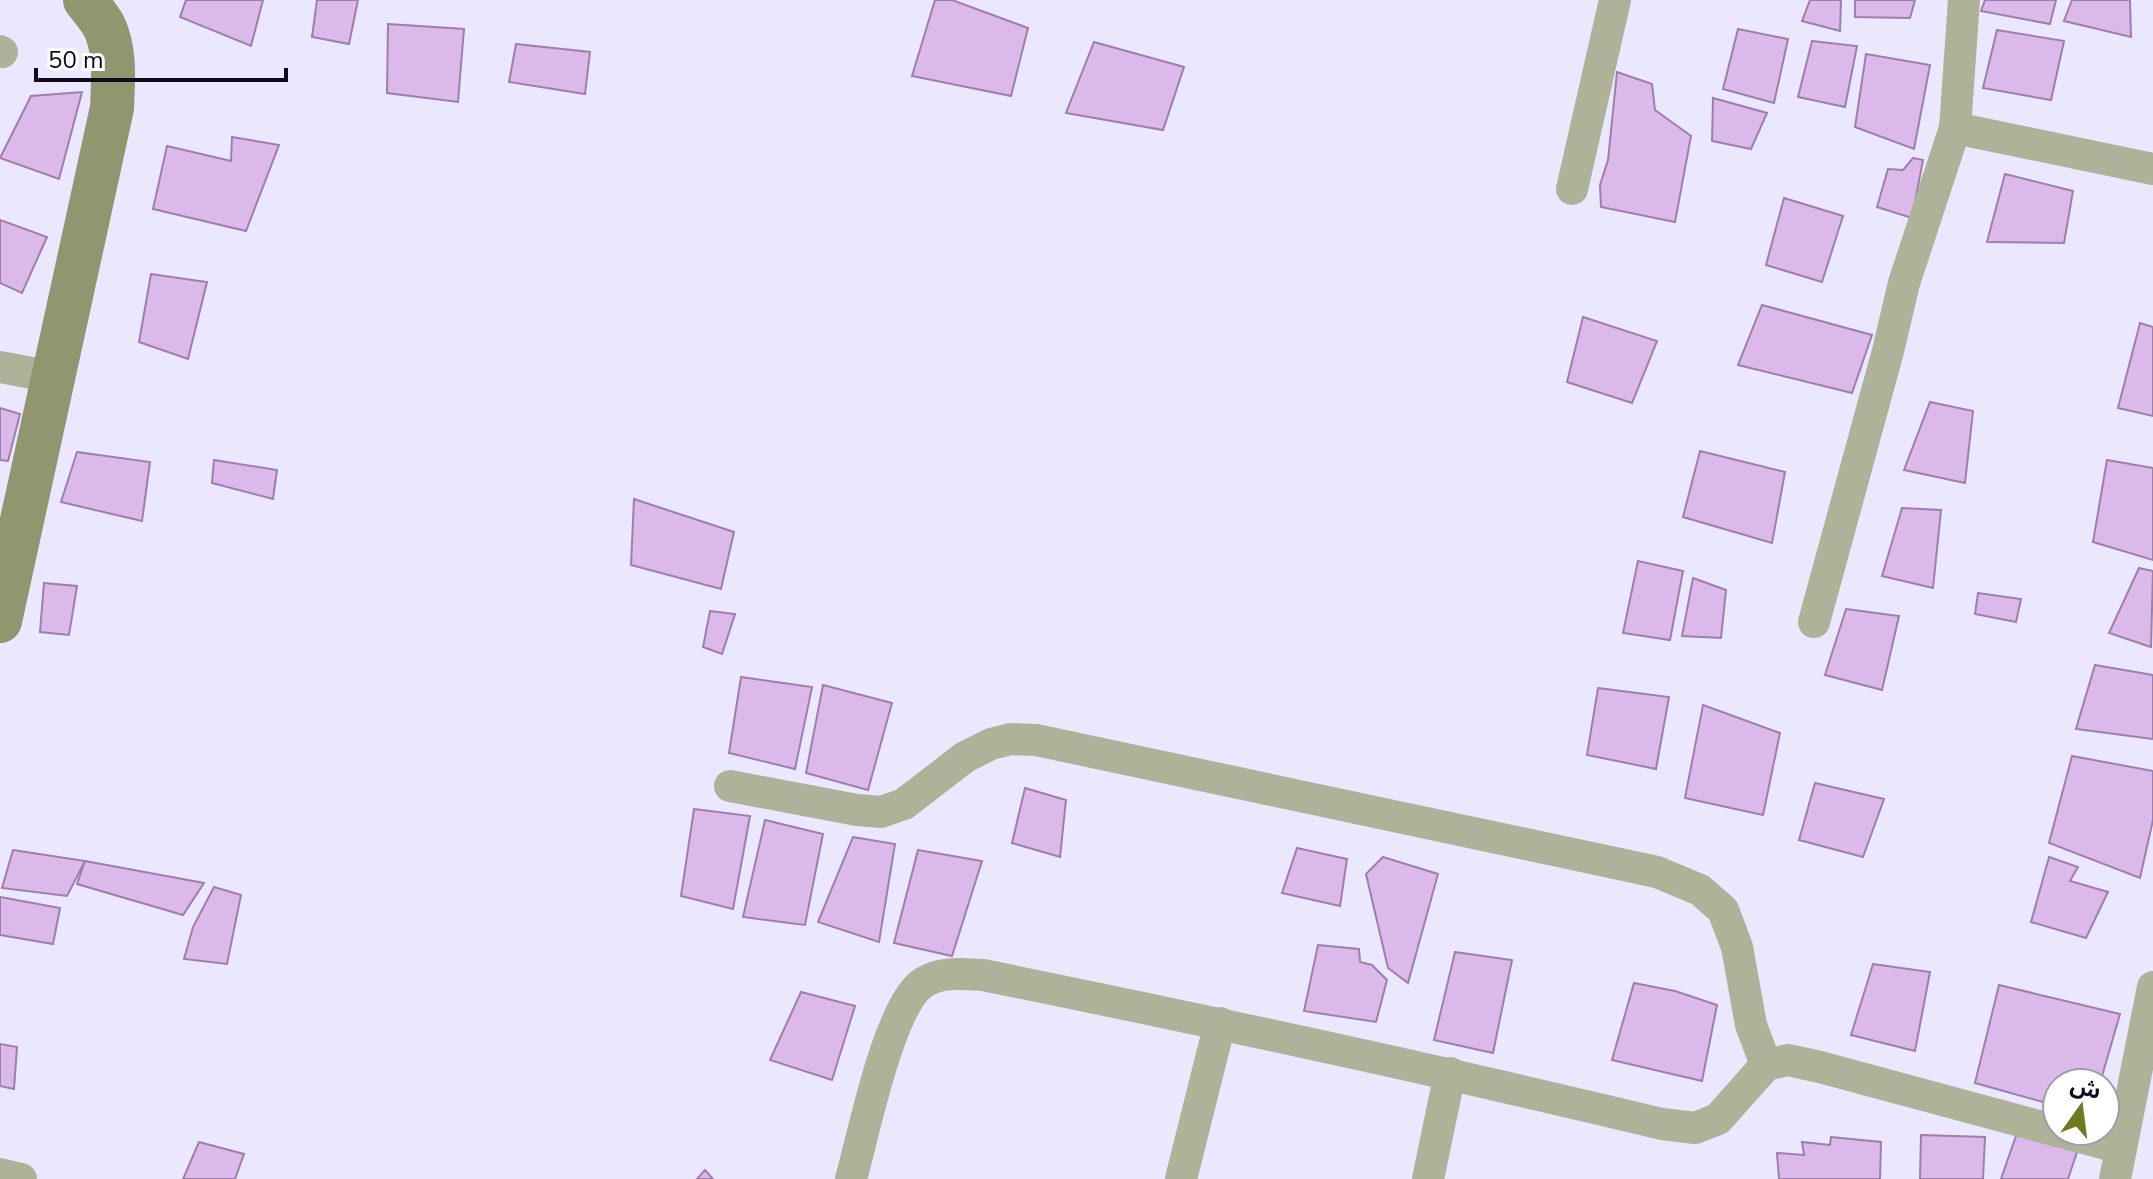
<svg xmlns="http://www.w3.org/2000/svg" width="2153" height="1179" font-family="'Nunito Sans','Noto Sans Arabic',sans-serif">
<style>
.building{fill:#dbbaeb;stroke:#9e7ead;stroke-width:2}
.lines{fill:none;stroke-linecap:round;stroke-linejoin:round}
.street{stroke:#aeb299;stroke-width:32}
.secondary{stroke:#919671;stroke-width:44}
</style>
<rect width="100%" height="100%" fill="#ebe7fe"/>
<!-- building -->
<g class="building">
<polygon points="186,0 263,0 251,46 180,17"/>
<polygon points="317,0 358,0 349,44 312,37"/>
<polygon points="935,0 952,0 1028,28 1011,96 912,76"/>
<polygon points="1810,0 1841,0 1840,31 1802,21"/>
<polygon points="1855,0 1915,0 1910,18 1855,17"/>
<polygon points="1985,0 2056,0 2050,24 1981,11"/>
<polygon points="2072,0 2130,0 2131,37 2064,21"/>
<polygon points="388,24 464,29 458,102 387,93"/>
<polygon points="1738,29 1788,39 1774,103 1723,89"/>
<polygon points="1997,30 2064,41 2051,100 1983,88"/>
<polygon points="1812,41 1857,46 1845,107 1798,97"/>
<polygon points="1094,42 1184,67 1163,130 1066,113"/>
<polygon points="516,44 590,52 585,94 509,82"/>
<polygon points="1866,54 1930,65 1914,149 1855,127"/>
<polygon points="1617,72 1652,84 1655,110 1691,136 1675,222 1601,207 1600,185 1608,160"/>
<polygon points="82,92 59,179 0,158 31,96"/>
<polygon points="1713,98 1767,113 1751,149 1712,141"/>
<polygon points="232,137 279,145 246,231 153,209 167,146 231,161"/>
<polygon points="1913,158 1923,160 1912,218 1877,207 1888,169 1903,170"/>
<polygon points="2005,174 2073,191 2064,243 1987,242"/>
<polygon points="1784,198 1843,216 1822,282 1766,265"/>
<polygon points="0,220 47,237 22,293 0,283"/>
<polygon points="151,274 207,282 188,359 139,342"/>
<polygon points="1762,305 1872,335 1852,393 1738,365"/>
<polygon points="1583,317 1657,341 1632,403 1567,382"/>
<polygon points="2140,323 2153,327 2153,416 2118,408"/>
<polygon points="1930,402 1973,411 1965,483 1904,470"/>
<polygon points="0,408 20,414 8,461 0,460"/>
<polygon points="1700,451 1785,472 1772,543 1683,517"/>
<polygon points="77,452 150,462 142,521 61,502"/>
<polygon points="214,460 277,470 273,499 212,483"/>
<polygon points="2107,460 2153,468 2153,560 2093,542"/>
<polygon points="634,499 734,532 721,589 631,565"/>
<polygon points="1902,508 1941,510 1933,588 1882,576"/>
<polygon points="1638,561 1683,571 1670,640 1623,633"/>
<polygon points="2139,568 2153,571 2151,647 2109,633"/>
<polygon points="1693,578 1726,590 1721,638 1682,636"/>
<polygon points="44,583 77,586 69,635 40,632"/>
<polygon points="1978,593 2021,599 2016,622 1975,614"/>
<polygon points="1846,609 1899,616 1882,690 1825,675"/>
<polygon points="710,611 735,614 722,654 703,647"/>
<polygon points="2095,665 2153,675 2153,739 2076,729"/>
<polygon points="741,677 812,687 795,769 729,753"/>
<polygon points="823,685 892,703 868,790 806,773"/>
<polygon points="1598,688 1669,697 1656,769 1587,755"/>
<polygon points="1703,705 1780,733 1763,815 1685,798"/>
<polygon points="2072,756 2153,771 2153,820 2140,878 2049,843"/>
<polygon points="1815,783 1884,799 1863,857 1799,840"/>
<polygon points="1025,788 1066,800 1060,857 1012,843"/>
<polygon points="694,809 750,816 733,909 681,896"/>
<polygon points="765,820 823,834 805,925 743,917"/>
<polygon points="853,837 895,844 879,942 818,922"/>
<polygon points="1297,848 1347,859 1340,906 1282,893"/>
<polygon points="13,850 85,861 67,896 2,888"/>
<polygon points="918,850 982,861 952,956 894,943"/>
<polygon points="1383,857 1438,874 1408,983 1388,968 1366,874"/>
<polygon points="2049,857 2078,867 2070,881 2108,892 2086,938 2031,922"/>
<polygon points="85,861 204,883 183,915 77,884"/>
<polygon points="214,887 241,895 227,964 184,959 193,927"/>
<polygon points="0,897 60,908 53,944 0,935"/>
<polygon points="1318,945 1359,949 1360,962 1372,965 1387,980 1376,1022 1304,1011"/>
<polygon points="1455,952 1512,960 1493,1053 1434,1040"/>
<polygon points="1873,964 1930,972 1915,1051 1851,1035"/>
<polygon points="1634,983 1675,991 1717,1005 1702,1081 1612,1060"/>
<polygon points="1999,985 2120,1014 2100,1083 2057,1083 2057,1106 1975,1083"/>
<polygon points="801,992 855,1006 832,1080 770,1060"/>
<polygon points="0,1044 17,1047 14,1089 0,1086"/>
<polygon points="2017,1133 2078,1149 2068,1179 2001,1179"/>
<polygon points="1921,1135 1985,1137 1983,1179 1920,1179"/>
<polygon points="1831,1137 1881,1142 1880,1179 1779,1179 1777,1153 1804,1155 1802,1142 1830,1145"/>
<polygon points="199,1142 244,1154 235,1179 183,1179"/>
<polygon points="705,1170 713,1179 697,1179"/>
</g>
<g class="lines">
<!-- street -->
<g class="street">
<polyline points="1964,0 1955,128 2153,169"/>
<polyline points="0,51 2,52"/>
<polyline points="1572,189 1615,0"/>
<polyline points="0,367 53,377"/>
<polyline points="1814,622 1888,351 1904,283 1955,128"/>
<polyline points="730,786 857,810 881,812 904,804 965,757 991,744 1011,739 1036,740 1657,872 1700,890 1723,910 1737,947 1751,1025 1766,1065"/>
<polyline points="2058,1131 2121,1148"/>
<polyline points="0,1174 21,1179"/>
<path d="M851 1179C863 1137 889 1005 923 983 941 971 963 974 983 975 1210 1021 1437 1070 1662 1124L1695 1128 1718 1119 1766 1065 1788 1060 1820 1067 2057 1131"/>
<polyline points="1181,1179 1220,1023"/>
<polyline points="1428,1179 1450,1073"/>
<polyline points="2115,1179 2153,987"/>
</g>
<!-- secondary -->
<path class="secondary" d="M0 621 112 108C113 81 116 51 104 26 99 17 91 8 85 0"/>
</g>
<!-- north arrow -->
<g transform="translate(2081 1107) rotate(14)"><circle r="38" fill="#ffffff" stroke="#9f9da5" stroke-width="2"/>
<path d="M0-6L14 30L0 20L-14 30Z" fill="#707821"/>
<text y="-12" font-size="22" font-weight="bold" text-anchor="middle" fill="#0f0a1d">ش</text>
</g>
<!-- scale -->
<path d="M36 68v12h250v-12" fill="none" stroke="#0f0a1d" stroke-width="4"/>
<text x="48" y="68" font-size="24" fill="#0f0a1d" stroke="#ffffff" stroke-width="6" paint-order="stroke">50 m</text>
</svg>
